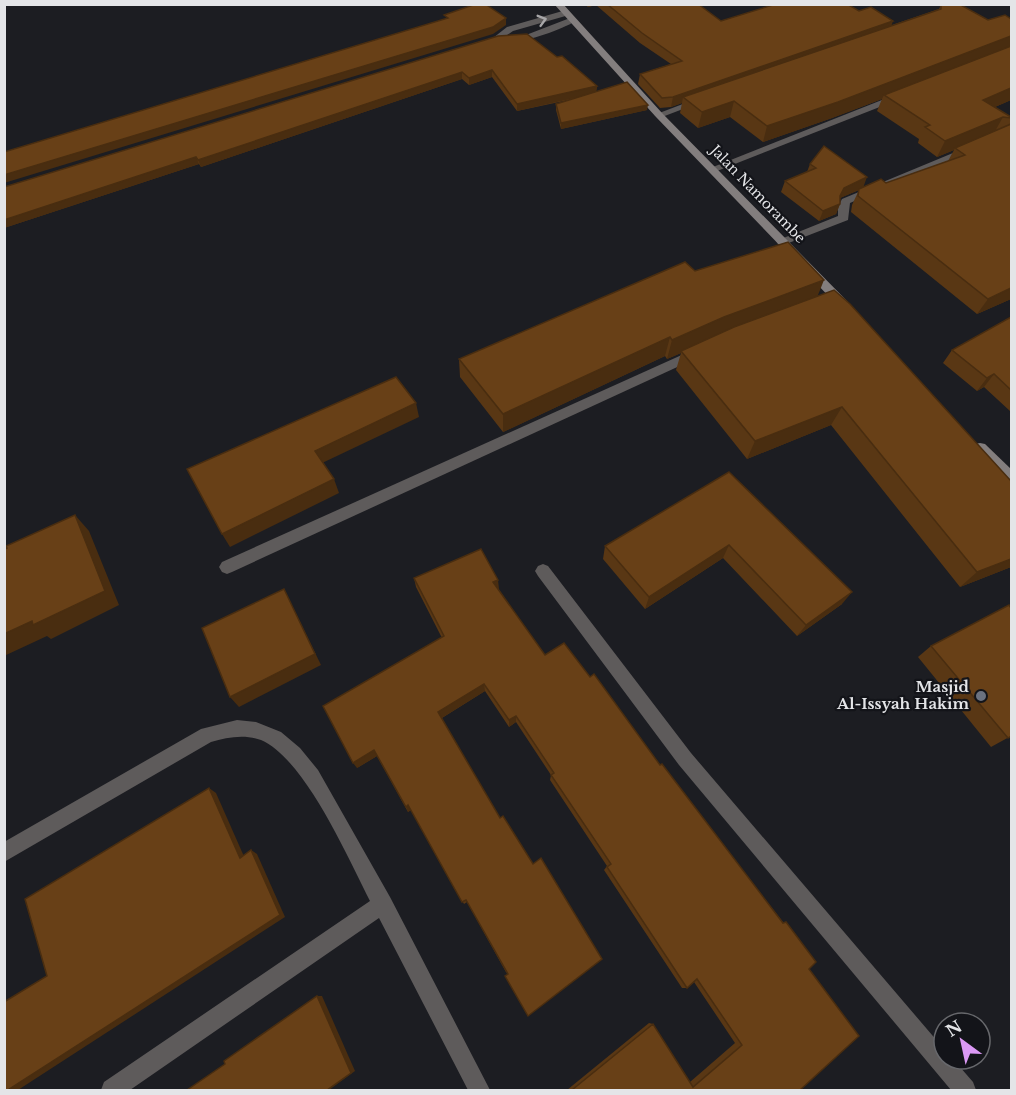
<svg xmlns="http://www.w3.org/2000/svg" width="1016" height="1095" font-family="'Libre Baskerville',serif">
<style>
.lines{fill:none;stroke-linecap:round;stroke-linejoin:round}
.lane{fill:#5e5b5b;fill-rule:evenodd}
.street{fill:#5e5b5b;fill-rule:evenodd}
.secondary{fill:#837e7e;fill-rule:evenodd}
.wall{fill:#593714}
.shaded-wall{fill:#492d10}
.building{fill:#684017;stroke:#492d10;stroke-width:1.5}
.oneway{stroke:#a8a7a9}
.worship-dot{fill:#6b7280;stroke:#131419;stroke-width:2}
.labels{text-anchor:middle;stroke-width:4.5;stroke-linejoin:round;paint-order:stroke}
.far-street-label{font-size:14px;fill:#e4e5e8;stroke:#131419}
.poi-label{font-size:15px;font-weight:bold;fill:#e4e5e8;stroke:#131419;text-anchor:end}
</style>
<rect width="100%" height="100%" fill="#1c1d22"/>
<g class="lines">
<!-- lane -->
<polygon class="lane" points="695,349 701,354 699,357 232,572 227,574 222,572 219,567 222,562"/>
<!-- street -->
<g class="street">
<polygon points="566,10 569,11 569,15 513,31 500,40 493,38 507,27"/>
<path d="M570 18 577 20C566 28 517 47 506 39L526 35Z"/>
<polygon points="897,94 900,95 900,99 717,171 708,169"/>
<polygon points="696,99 704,101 662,117 654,115"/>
<polygon points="965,148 974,150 850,203 848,220 786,244 778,244 776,241 838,216 838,207 842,199"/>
<polygon points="543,564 548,566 691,753 944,1049 944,1059 953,1059 973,1082 976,1090 951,1090 679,765 538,576 535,571 538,566"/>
<path d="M237 720 256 722 281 732 300 748 318 770 390 897 490 1090H468L379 918 130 1090H101L104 1082 370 901C348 858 305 759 261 740 245 734 227 737 211 742L4 862V842L201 729Z"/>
</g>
<!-- secondary -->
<g class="secondary">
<polygon points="554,4 563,4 662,113 848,302 848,308 840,308 656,117"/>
<polygon points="980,443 985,444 1012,470 1012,486 1007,484 975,452 973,448 975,444"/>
</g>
</g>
<!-- wall -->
<g class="wall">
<polygon points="585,4 698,4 721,21 859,11 892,25 939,9 941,5 988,20 1011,19 1011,100 995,107 1011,117 1011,299 977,314 851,212 852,205 859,190 840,198 840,204 836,214 819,221 781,192 785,181 807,172 810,164 863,187 886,183 948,161 954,150 937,157 918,143 919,139 877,111 882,99 832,118 763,142 730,117 698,128 680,113 682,103 671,107 660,108 638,84 640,74 671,64 640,43 596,5 588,7"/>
<polygon points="498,36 597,86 596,92 647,110 561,129 556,110 556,104 578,98 517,111 492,77 469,85 462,79 201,167 199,164 4,228 4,187"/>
<polygon points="695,271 817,296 1011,567 960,587 831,425 747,459 676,370 681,353 667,359 665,356 503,432 460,377 459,359"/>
<polygon points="1011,317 1011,410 1010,411 984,387 977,391 943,363 952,350"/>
<polygon points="729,472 842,604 797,636 723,558 645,609 603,559 605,546"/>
<polygon points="414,578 499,589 497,589 545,655 590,677 660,765 783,922 786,922 809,969 800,1090 567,1090 649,1023 653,1024 690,1082 735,1043 694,982 687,988 682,988 604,870 607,866 550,780 551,775 516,722 509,727 485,691 442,718 507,974 467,902 464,904 411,810 408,812 377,756 357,768 442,638 416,587"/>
<polygon points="931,646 1011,736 991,747 918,657"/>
</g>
<!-- shaded-wall -->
<g class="shaded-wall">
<polygon points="588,4 596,4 596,5 588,7"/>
<polygon points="506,18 506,25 493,34 4,183 4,175"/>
<polygon points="893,21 890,30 683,97 682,103 671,107 673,97"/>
<polygon points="1011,36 1011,49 884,95 882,99 832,118 763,142 767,126"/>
<polygon points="492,70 492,77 469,85 469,78"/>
<polygon points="462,72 462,79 201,167 198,160"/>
<polygon points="597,86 596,93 517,111 517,104"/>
<polygon points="1011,88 1011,100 974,116 983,100"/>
<polygon points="734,101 730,117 698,128 702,112"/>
<polygon points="648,105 647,110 561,129 561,123"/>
<polygon points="1003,117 994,133 955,148 954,150 937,157 945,141"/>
<polygon points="196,157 199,164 4,228 4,220"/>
<polygon points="867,177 863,188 840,198 840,204 836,214 819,221 823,211 844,188"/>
<polygon points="824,280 816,300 681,351 681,353 667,359 672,340 724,317"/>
<polygon points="1011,288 1011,299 977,314 988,299"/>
<polygon points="670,337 665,356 503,432 503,414"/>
<polygon points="994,374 984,387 977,391 987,378"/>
<polygon points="416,403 419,417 320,464 315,451"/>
<polygon points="842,407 831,425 747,459 755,441"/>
<polygon points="334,479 339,493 230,547 222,534"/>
<polygon points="75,515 89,531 119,605 51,639 47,636 4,656 4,634 32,621"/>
<polygon points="729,545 723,558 645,609 649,597"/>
<polygon points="1011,559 1011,567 960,587 977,572"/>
<polygon points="498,580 499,589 493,591 493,582"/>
<polygon points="284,589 321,665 239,707 230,697"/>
<polygon points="852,592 842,604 797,636 806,625"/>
<polygon points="484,684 485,691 440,719 438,712"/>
<polygon points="516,716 516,722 509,727 509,720"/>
<polygon points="374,750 377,756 357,768 353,763"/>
<polygon points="209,788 216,793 246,861 240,858"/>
<polygon points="408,805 411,810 408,812 406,807"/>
<polygon points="251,850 257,854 285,917 18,1090 8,1090"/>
<polygon points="317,996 322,996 355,1071 329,1090 327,1090"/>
</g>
<!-- building -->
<g class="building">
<polygon points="476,4 485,4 506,18 493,27 4,175 4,152 448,18 444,15"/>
<polygon points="607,4 698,4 721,21 776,4 847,4 859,11 871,7 893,21 673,97 662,98 640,74 682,61 642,33"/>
<polygon points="942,4 959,4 988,20 1005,15 1011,19 1011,36 838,102 767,126 734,101 702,112 683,97 941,9 941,5"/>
<polygon points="527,34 557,57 562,56 597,86 517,104 492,70 469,78 462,72 198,160 196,157 4,220 4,187 498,36"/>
<polygon points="1011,46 1011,88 983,100 1011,117 1011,118 1003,117 945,141 925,127 930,125 884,95"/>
<polygon points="627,82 648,105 561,123 556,104"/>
<polygon points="1011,124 1011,288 988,299 858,196 859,189 881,179 886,183 965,155 955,148"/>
<polygon points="824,146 867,177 844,188 840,196 840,204 823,211 785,181 816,168 810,164"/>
<polygon points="788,242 824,280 724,317 672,340 670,337 503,414 459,359 685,262 695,271"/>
<polygon points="834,290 850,304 1011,481 1011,559 977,572 842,407 755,441 681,351 734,327"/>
<polygon points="1011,317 1011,390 994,374 987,378 952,350"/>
<polygon points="396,377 416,403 315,451 334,479 222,534 187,469"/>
<polygon points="729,472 852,592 806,625 729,545 649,597 605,546"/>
<polygon points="75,515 105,591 33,625 32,621 4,634 4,549 7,548 6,546"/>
<polygon points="481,549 498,580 493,582 545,655 564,643 590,677 594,674 660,765 662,764 783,923 786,922 816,962 809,969 859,1036 800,1090 572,1090 653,1024 693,1087 742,1045 697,979 687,988 607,867 611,864 551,775 554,773 516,716 509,720 484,684 438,712 500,818 503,816 533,864 541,858 602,959 528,1016 505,976 508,974 466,900 462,902 408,805 406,807 374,750 353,763 323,706 444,636 414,578"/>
<polygon points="284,589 315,654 230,697 202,628"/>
<polygon points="1009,605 1011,608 1011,736 1008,738 931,646"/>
<polygon points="209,788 240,858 251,850 280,915 8,1090 4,1090 4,1002 47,976 25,899"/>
<polygon points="317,996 351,1073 327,1090 187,1090 225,1064 224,1061"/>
</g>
<!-- one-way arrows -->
<defs><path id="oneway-chevron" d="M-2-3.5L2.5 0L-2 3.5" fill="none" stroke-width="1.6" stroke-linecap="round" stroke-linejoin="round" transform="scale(1.5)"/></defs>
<use class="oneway" href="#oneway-chevron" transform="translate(542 20) rotate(-16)"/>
<!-- markers -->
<circle class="worship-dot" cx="981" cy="696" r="6"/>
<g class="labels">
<!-- far-street labels -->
<g class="far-street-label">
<text transform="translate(758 194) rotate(46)" y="5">Jalan Namorambe</text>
</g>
<!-- poi labels -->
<g class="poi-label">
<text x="969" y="692">Masjid<tspan x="969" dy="17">Al-Issyah Hakim</tspan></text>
</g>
</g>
<!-- border -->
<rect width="1016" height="1095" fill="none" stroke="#e4e5e8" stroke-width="12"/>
<!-- north arrow -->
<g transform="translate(962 1041) rotate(327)"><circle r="28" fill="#131419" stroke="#67686c" stroke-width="1.5"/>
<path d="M0-4.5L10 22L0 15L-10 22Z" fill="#db99f5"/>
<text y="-9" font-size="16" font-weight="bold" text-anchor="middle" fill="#e4e5e8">N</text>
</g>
</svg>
